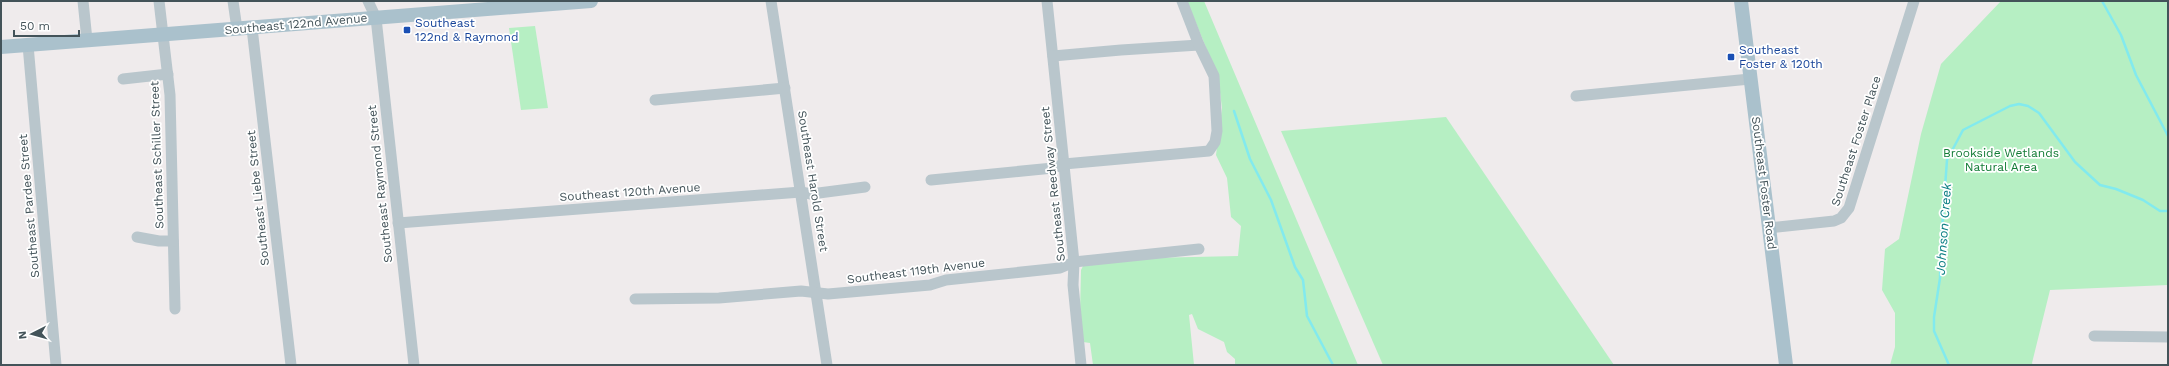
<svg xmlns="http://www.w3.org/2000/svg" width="2169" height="366" font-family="'Work Sans',sans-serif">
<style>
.green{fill:#b6efc3}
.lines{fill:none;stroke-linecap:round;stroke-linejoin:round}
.stream{stroke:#82eaee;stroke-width:2.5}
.minor{stroke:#b9c6cc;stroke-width:11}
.major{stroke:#aac1cc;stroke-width:14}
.transit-dot{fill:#1a4fb4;stroke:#fff;stroke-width:1.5}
.labels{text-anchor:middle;stroke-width:3.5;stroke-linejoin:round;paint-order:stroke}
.transit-label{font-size:12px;fill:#164399;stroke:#fff;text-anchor:start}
.street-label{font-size:12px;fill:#435359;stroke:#fff}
.park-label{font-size:12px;fill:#137c36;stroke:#fff}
.water-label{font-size:13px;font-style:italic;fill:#0a7e83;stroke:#fff}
</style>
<rect width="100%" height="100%" fill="#efebec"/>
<!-- green -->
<g class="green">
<polygon points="1187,1 1204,1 1358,365 1235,365 1235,359 1227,352 1224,342 1198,329 1192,314 1189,315 1194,365 1093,365 1090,343 1083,342 1080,313 1081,270 1083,266 1148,258 1238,256 1241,226 1231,217 1227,178 1216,155 1222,108 1218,77"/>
<polygon points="2001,1 2168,1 2168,285 2050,290 2032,363 2033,365 1890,365 1895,347 1895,313 1882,290 1885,249 1899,239 1921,134 1941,64"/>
<polygon points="535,26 548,108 521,110 509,28"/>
<polygon points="1446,117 1614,365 1383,365 1281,131"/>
</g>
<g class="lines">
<!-- stream -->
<g class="stream">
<polyline points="2102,1 2121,35 2136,75 2168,136"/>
<polyline points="1234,111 1250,159 1271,200 1295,267 1303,280 1307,316 1333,365"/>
<polyline points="1949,365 1934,331 1934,317 1940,278 1941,242 1947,160 1963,130 2010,106 2019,104 2028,106 2039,113 2075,162 2100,185 2116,189 2143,200 2160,211 2168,211"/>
</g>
<!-- minor -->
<g class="minor">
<polyline points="83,1 87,40"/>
<polyline points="159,1 170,95 175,309"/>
<polyline points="233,1 237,29"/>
<polyline points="368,1 376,18 414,365"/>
<polyline points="771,1 827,365"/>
<polyline points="1047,1 1074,262 1073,285 1081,365"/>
<polyline points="252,28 291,365"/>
<polyline points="28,45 56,365"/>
<polyline points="1053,56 1121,50 1199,45"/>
<polyline points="123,79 168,74"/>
<polyline points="1576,96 1750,79"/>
<polyline points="655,100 785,88"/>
<polyline points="931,180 1053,168 1064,164 1209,151 1215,142 1217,131 1214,76 1199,45 1182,1"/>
<polyline points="398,223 801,192 811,194 865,187"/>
<polyline points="1769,228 1834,221 1841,218 1849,208 1914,1"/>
<polyline points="137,237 159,241 173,241"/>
<polyline points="635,299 719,298 801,291 828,294 930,285 946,280 1060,268 1074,262 1199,249"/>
<polyline points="2094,336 2168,337"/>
</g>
<!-- major -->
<g class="major">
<polyline points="1741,1 1786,365"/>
<polyline points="1,47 591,1"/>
</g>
</g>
<!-- markers -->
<g class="transit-dot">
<rect x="403" y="26" width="8" height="8" rx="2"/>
<rect x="1727" y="53" width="8" height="8" rx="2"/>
</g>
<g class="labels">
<!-- transit labels -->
<g class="transit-label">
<text x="415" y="27">Southeast<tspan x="415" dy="14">122nd &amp; Raymond</tspan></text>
<text x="1739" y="54">Southeast<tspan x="1739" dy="14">Foster &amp; 120th</tspan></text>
</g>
<!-- street labels -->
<g class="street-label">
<text transform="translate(296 24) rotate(-5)" y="4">Southeast 122nd Avenue</text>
<text transform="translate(1856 141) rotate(-72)" y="4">Southeast Foster Place</text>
<text transform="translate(157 155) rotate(-92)" y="4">Southeast Schiller Street</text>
<text transform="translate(813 181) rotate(81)" y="4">Southeast Harold Street</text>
<text transform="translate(1764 183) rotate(83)" y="4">Southeast Foster Road</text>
<text transform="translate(380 184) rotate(-96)" y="4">Southeast Raymond Street</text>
<text transform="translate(1053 184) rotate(-96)" y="4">Southeast Reedway Street</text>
<text transform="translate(630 192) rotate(-4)" y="4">Southeast 120th Avenue</text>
<text transform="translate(258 198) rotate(-96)" y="4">Southeast Liebe Street</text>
<text transform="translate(29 206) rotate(-95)" y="4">Southeast Pardee Street</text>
<text transform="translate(916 271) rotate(-7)" y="4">Southeast 119th Avenue</text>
</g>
<!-- park labels -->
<g class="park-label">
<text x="2001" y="157">Brookside Wetlands<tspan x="2001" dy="14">Natural Area</tspan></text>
</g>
<!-- water labels -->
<g class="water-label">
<text transform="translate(1943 229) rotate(-86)" y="5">Johnson Creek</text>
</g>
</g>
<!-- border -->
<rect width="2169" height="366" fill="none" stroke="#435359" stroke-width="4"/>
<!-- north arrow -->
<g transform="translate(32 334) rotate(264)" stroke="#ffffff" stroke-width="3" paint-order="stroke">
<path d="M0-3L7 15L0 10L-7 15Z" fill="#435359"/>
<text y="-6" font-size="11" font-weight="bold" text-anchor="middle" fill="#435359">N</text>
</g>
<!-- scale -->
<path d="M14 30v6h65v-6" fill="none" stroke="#435359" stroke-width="2"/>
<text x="20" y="30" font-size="12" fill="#435359" stroke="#ffffff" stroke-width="3" paint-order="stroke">50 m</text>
</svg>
